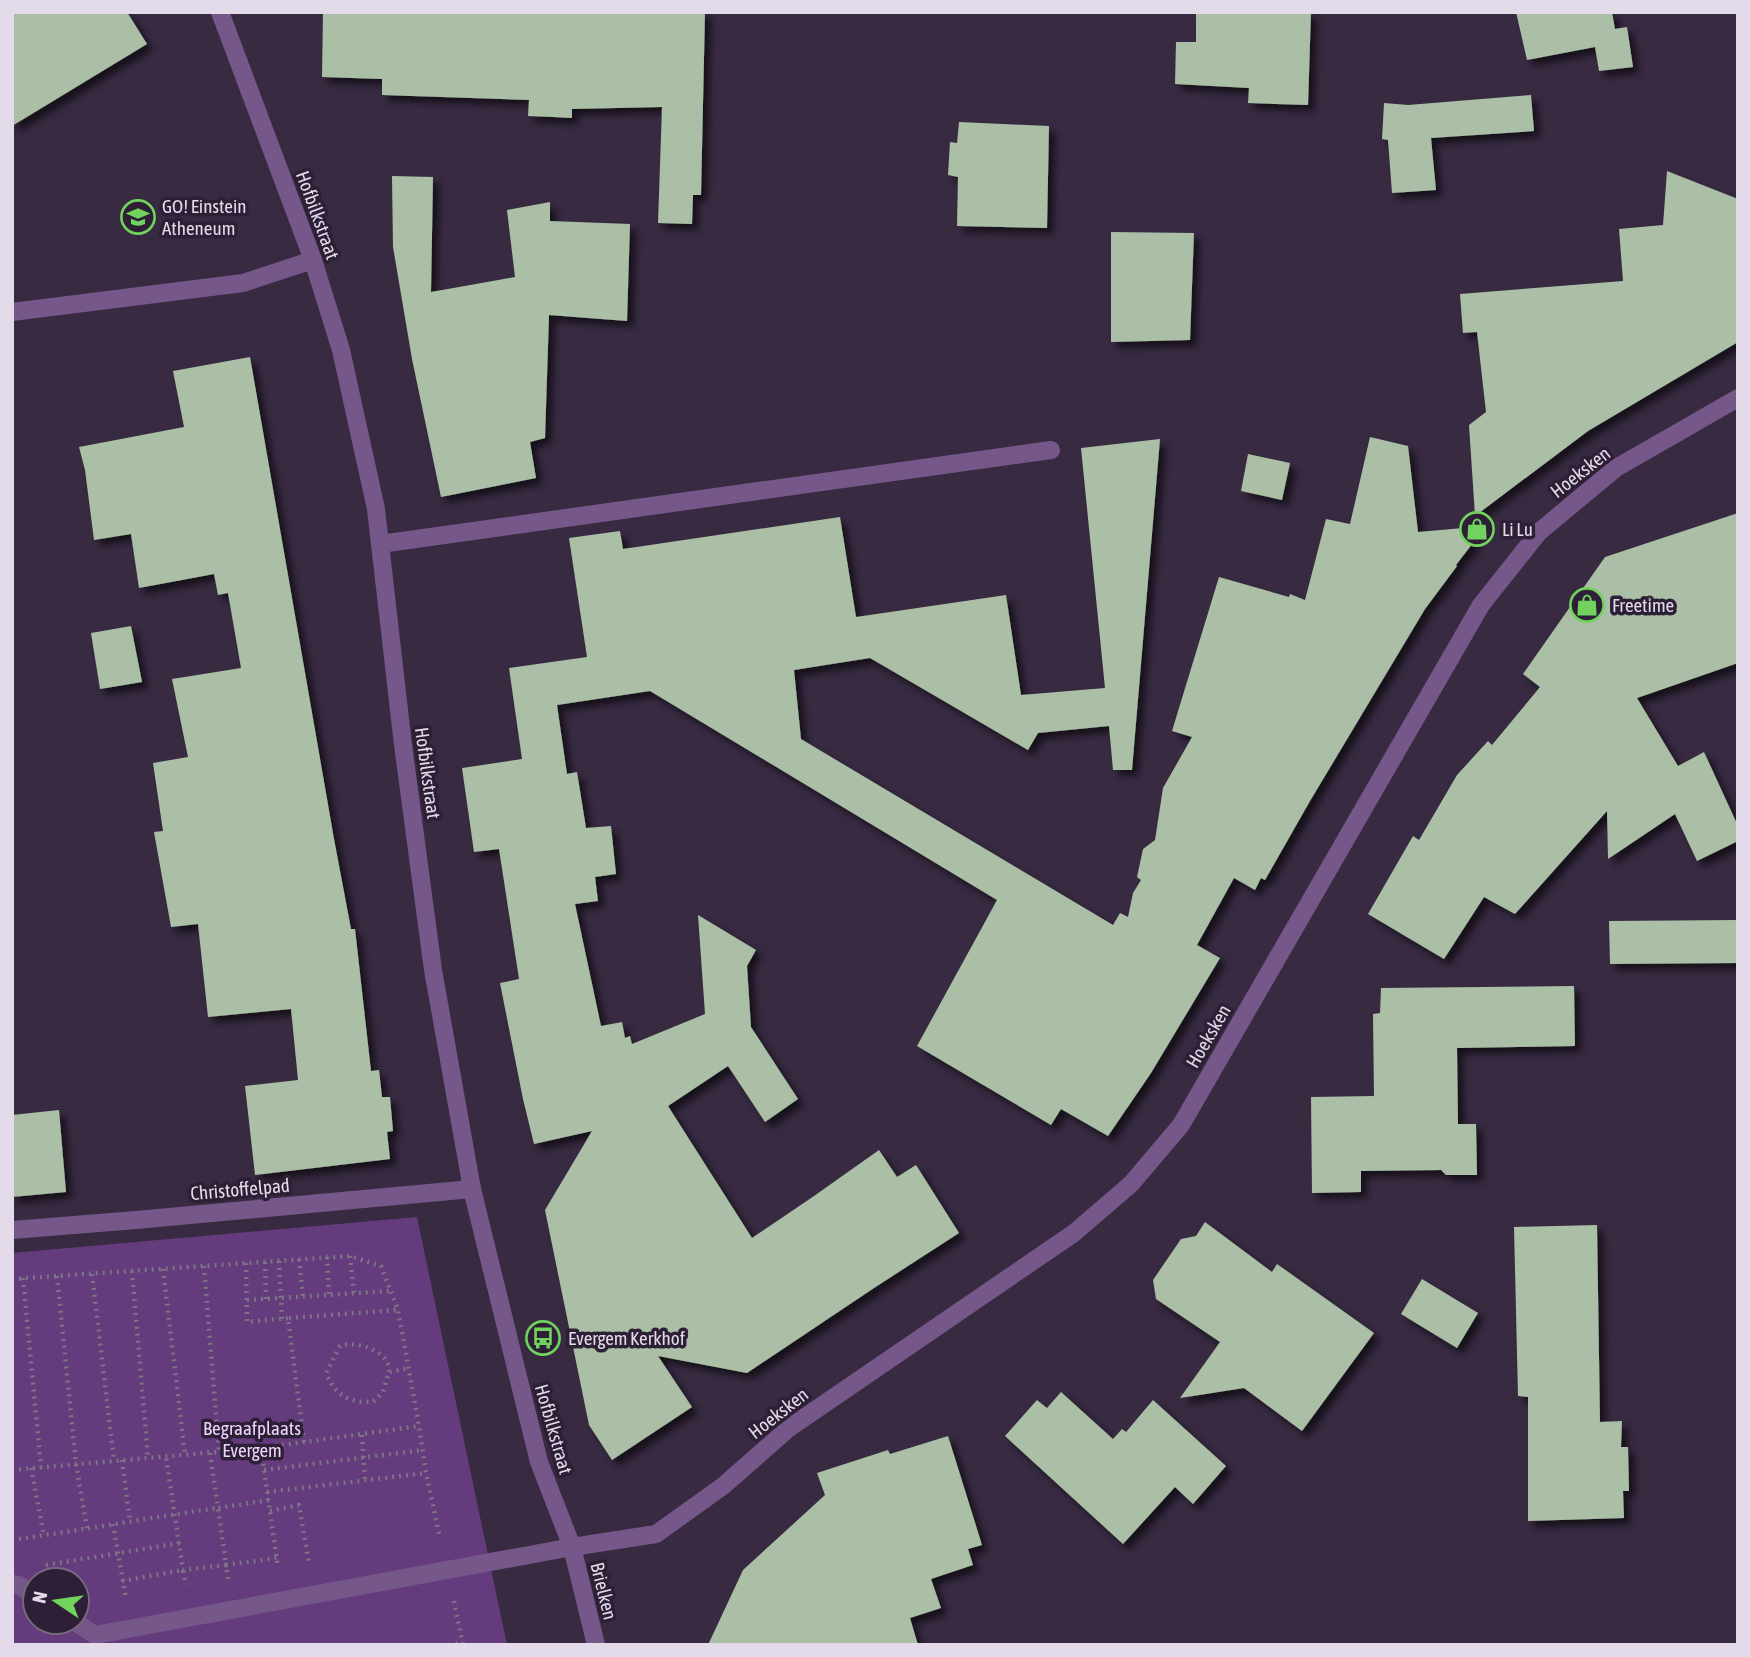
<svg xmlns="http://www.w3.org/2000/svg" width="1750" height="1657" font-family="'Asap Condensed',sans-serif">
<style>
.green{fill:#643b7d;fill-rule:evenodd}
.building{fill:#aabfa6;filter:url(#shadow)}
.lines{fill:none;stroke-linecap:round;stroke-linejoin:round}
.path{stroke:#7d7286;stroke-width:4.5;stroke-dasharray:2 5;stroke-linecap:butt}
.service{stroke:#755889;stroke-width:18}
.minor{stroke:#755889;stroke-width:18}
.labels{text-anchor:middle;stroke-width:7;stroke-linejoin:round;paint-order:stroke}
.poi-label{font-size:19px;fill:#e3dbea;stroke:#2d2036;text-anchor:start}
.street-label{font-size:19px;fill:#e3dbea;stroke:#2d2036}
.park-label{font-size:19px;fill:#ecd4fe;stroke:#2d2036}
</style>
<defs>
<filter id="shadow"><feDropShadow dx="6" dy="6" stdDeviation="3.5" flood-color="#0009"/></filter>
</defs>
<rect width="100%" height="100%" fill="#372a41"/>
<!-- green -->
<path class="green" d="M417 1217 507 1645H12V1253ZM35 1580H77V1622H35Z"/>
<!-- building -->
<g class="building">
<polygon points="12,12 127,12 147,44 12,126"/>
<polygon points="323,12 705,12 701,195 693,195 692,224 658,223 662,107 572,109 572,118 553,117 528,116 529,100 382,95 382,79 322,77"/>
<polygon points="1196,12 1311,12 1308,105 1248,103 1249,88 1175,84 1176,42 1196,42"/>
<polygon points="1516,12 1612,12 1615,29 1627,27 1633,67 1599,71 1595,47 1527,60"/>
<polygon points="1531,95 1534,131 1431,138 1436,190 1392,193 1388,140 1382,139 1384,103 1408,105"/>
<polygon points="959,122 1049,126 1047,228 957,226 958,177 948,175 950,142 957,143"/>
<polygon points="1667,171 1738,199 1738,342 1588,431 1475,516 1469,425 1486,412 1477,332 1463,333 1460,294 1623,281 1619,229 1663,225"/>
<polygon points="392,176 433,177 431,292 515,277 507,210 550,202 550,221 630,224 627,321 549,315 545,438 530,442 536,478 441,497 412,359 393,247"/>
<polygon points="1111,232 1194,233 1190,340 1111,342"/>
<polygon points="250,357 334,839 351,929 355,929 371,1071 379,1070 382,1097 390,1097 393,1131 387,1132 390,1159 255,1175 245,1086 298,1080 291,1009 208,1017 198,924 171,927 154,832 163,831 153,763 188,757 172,679 241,668 228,593 218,595 214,574 139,588 131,534 94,540 85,470 79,447 184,427 173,371"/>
<polygon points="1370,437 1408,446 1418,532 1486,526 1456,565 1457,566 1425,609 1310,801 1265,880 1261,878 1255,890 1234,878 1197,945 1220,958 1151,1073 1108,1136 1061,1109 1051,1125 917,1046 997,900 650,691 557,705 567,774 577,772 586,828 611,826 616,874 595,877 598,901 575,904 601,1026 622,1022 625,1038 630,1036 632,1044 705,1014 698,915 756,950 747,966 751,1027 798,1099 765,1122 728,1066 668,1106 752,1238 814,1196 879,1150 897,1177 916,1165 959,1233 874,1288 747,1373 658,1356 692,1407 612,1460 589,1425 545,1210 592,1131 534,1144 523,1099 500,983 519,979 499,849 474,852 462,768 522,759 509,668 587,657 569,538 620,531 623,549 840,517 856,617 1006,595 1021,695 1105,688 1081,448 1160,439 1132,770 1113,770 1109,726 1038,733 1028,750 870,658 794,670 801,739 1113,925 1120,913 1128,917 1133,893 1141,880 1137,877 1143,849 1155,840 1163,788 1192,737 1172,731 1219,577 1289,597 1290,594 1305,600 1326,519 1350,524"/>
<polygon points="1248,454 1290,463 1282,500 1241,491"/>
<polygon points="1738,513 1738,663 1637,698 1678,766 1704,752 1738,826 1738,841 1697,861 1675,814 1608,859 1607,811 1515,914 1484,897 1444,959 1368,914 1413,836 1419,840 1457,775 1488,741 1492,745 1540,687 1523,674 1605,557"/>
<polygon points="131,626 142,682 100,689 91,633"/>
<polygon points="1738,920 1738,963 1610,964 1609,921"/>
<polygon points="1574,986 1575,1046 1457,1048 1458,1124 1476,1124 1477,1175 1446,1175 1441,1170 1361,1171 1361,1192 1312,1193 1311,1097 1374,1096 1373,1014 1380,1013 1381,988"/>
<polygon points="59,1110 66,1192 12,1197 12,1115"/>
<polygon points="1205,1222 1272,1272 1277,1264 1374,1333 1302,1431 1244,1388 1180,1398 1220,1342 1156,1299 1153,1280 1181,1239 1196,1236"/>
<polygon points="1597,1225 1600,1422 1622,1421 1621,1447 1628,1447 1629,1491 1623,1491 1624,1518 1528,1521 1528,1397 1518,1396 1514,1227"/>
<polygon points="1422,1279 1478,1313 1457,1348 1401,1314"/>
<polygon points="1061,1392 1113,1439 1122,1429 1126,1432 1153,1400 1226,1466 1193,1504 1175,1487 1123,1544 1005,1436 1037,1400 1047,1408"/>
<polygon points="948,1436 982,1545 968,1549 973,1565 931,1579 941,1608 910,1618 918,1645 708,1645 743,1570 825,1495 817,1473 888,1450 890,1454"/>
</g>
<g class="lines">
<!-- path -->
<g class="path">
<polyline points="350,1256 354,1293"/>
<polyline points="327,1257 329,1295"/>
<polyline points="299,1259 303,1296"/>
<polyline points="279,1261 282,1319"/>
<polyline points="265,1262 266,1299"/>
<polyline points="246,1263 247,1322 288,1318"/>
<polyline points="204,1266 219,1452"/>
<polyline points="163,1269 185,1455"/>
<polyline points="132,1271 148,1458"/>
<polyline points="92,1274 114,1461"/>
<polyline points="57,1276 76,1464 87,1528"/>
<polyline points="23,1278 41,1467"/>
<polyline points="12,1279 350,1256 381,1266 398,1310 419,1426 426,1473 440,1538"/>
<polyline points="247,1300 390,1291"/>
<path d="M389 1372C391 1351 356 1340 340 1346L326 1373C335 1395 349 1403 373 1402L383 1392 389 1372 409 1368"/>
<polyline points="362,1435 365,1480"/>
<polyline points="304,1442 288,1318 398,1310"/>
<polyline points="261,1448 419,1426"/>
<polyline points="210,1453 218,1508 269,1500"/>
<polyline points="122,1460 130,1522"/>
<polyline points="31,1468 44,1536"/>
<polyline points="12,1470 261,1448 278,1568"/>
<polyline points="264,1470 423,1450"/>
<polyline points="267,1492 426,1473"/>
<polyline points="270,1511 299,1505 309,1563"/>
<polyline points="113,1524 126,1599"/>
<path d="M12 1540C81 1530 149 1518 218 1508L226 1565 183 1570 166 1457"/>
<polyline points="46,1565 180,1543"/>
<polyline points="228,1579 226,1565 277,1558"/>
<polyline points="122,1581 183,1570 186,1585"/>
<polyline points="454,1601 463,1645"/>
<polyline points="449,1645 463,1642"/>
</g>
<!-- service -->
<g class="service">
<polyline points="12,312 243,283 313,260"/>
<polyline points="12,1230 136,1220 472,1189"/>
<polyline points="12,1584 19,1585 35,1596"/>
<polyline points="75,1622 95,1635 572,1547"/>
</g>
<!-- minor -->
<g class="minor">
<polyline points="220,12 313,260 341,350 376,509 403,745 433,970 472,1189 539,1462 572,1547 596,1645"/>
<polyline points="380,544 1051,450"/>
<polyline points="572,1547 656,1534 723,1486 789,1428 1074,1233 1131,1184 1181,1125 1481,605 1539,532 1616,468 1738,398"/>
</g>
</g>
<!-- icons -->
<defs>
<g id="school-ring" transform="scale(1.75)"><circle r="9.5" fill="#2d2036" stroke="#71d25e" stroke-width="1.5"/><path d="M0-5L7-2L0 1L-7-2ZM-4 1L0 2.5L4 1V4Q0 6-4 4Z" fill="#71d25e"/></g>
<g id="shop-ring" transform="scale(1.75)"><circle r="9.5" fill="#2d2036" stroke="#71d25e" stroke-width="1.5"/><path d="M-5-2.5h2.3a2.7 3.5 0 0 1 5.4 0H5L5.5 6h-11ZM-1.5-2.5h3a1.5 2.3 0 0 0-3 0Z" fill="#71d25e"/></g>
<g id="bus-ring" transform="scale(1.75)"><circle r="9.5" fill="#2d2036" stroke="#71d25e" stroke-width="1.5"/><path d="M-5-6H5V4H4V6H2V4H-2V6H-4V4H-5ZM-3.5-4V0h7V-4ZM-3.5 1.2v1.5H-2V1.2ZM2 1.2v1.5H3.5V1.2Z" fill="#71d25e"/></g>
</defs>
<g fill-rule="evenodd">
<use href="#school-ring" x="138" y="217"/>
<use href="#shop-ring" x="1477" y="529"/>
<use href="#shop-ring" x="1587" y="605"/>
<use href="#bus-ring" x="543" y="1338"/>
</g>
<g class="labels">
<!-- poi labels -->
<g class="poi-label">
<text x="162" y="213">GO! Einstein<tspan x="162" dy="22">Atheneum</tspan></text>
<text x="1502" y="536">Li Lu</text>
<text x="1612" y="612">Freetime</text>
<text x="568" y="1345">Evergem Kerkhof</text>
</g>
<!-- street labels -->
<g class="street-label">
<text transform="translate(318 215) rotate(70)" y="7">Hofbilkstraat</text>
<text transform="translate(1580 472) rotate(-38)" y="7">Hoeksken</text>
<text transform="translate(428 773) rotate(82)" y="7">Hofbilkstraat</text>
<text transform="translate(1208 1036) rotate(-60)" y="7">Hoeksken</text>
<text transform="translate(240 1189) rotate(-5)" y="7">Christoffelpad</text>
<text transform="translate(778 1413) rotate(-38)" y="7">Hoeksken</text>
<text transform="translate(554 1429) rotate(74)" y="7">Hofbilkstraat</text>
<text transform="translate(604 1591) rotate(76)" y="7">Brielken</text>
</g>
<!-- park labels -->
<g class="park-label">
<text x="252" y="1435">Begraafplaats<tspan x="252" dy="22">Evergem</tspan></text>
</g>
</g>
<!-- border -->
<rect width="1750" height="1657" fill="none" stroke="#e3dbea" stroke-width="28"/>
<!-- north arrow -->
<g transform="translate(56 1601) rotate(283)"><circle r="33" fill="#2d2036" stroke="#766b7e" stroke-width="2"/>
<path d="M0-5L12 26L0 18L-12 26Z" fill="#71d25e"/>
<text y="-10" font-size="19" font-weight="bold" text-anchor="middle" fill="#e3dbea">N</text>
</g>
</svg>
